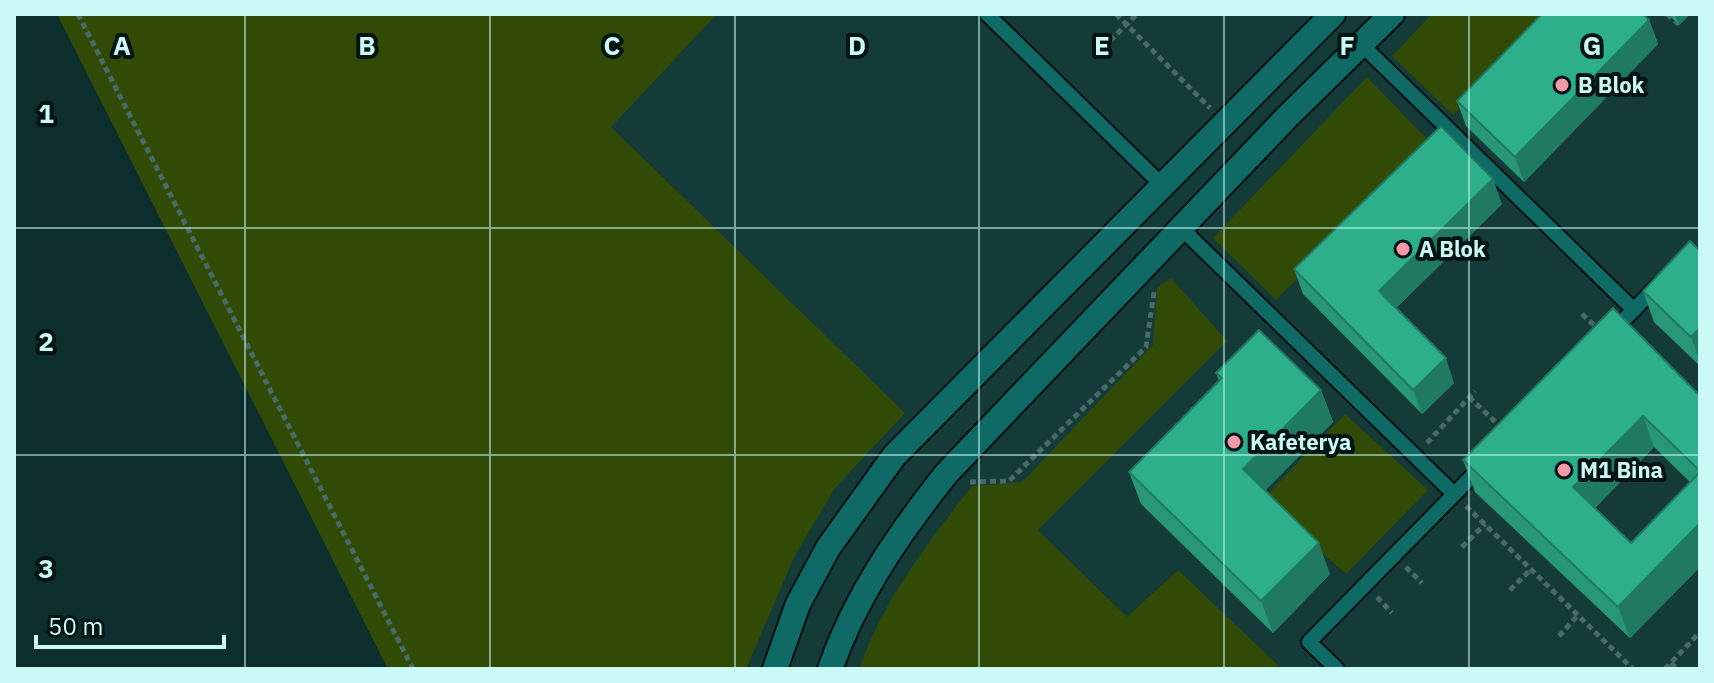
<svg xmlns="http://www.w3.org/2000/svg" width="1714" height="683" font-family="'IBM Plex Sans',sans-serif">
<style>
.built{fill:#153b39}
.green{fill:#314b06}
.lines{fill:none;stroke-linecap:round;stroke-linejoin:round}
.lane-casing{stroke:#061312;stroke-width:18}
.street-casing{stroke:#061312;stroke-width:28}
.path{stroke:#466b69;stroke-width:5;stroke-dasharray:6 4;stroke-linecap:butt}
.lane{stroke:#0f6a65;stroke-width:14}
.street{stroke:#0f6a65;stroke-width:24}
.wall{fill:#289678;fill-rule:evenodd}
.shaded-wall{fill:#207a61}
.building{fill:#2eaf8b;stroke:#207a61;stroke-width:2}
.grid{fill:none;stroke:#cbfaf6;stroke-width:2;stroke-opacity:0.55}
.poi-dot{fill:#f39aa9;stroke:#011413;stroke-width:3}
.labels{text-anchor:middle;stroke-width:8;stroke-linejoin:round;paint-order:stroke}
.poi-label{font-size:22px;font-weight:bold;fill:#cbfaf6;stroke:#011413;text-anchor:start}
.grid-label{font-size:26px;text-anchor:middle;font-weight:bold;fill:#cbfaf6;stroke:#011413;stroke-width:8;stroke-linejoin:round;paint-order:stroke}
</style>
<rect width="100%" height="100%" fill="#0c2e2c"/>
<!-- built -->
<polygon class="built" points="57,14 1700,14 1700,669 388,669"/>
<!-- green -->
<g class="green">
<polygon points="57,14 717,14 611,127 905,413 835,488 794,557 746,669 388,669"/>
<polygon points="1432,14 1554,14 1453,115 1392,56"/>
<polygon points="1367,77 1430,142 1276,300 1213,238"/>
<path d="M1171 278 1227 341 1038 530 1127 617 1178 570 1282 669H859C884 599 927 544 972 486L1022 482 1153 345 1157 288Z"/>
<polygon points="1345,414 1428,490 1346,574 1262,500"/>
</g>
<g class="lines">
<!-- lane casing -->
<g class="lane-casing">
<g id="lane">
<polyline points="987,14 1162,185"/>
<polyline points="1361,44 1634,310"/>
<polyline points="1181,228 1454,494"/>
<polyline points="1611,333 1658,285"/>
<polyline points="1337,669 1309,642 1482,466"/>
</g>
</g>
<!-- street casing -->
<g class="street-casing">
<g id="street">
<polyline points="775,669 798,604 828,548 894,456 1333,14"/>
<path d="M830 669C856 595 898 535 946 474L1288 116 1392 14"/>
</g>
</g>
<!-- path -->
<g class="path">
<polyline points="78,14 413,669"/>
<polyline points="1116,14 1210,108"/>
<polyline points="1667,14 1682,27"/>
<polyline points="1096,55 1137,14"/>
<polyline points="1582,314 1596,327"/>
<polyline points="1469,397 1503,429"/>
<polyline points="1427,443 1475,391"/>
<polyline points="970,482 1009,481 1146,347 1154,292"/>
<polyline points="1466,506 1633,669"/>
<polyline points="1462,547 1485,524"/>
<polyline points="1406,567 1422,583"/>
<polyline points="1510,590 1531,569"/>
<polyline points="1377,597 1392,613"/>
<polyline points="1559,636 1578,615"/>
<polyline points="1671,663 1677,669"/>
<polyline points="1665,669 1700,632"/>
</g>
<!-- lane -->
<use href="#lane" class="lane"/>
<!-- street -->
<use href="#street" class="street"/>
</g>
<!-- wall -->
<g class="wall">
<polygon points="1668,14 1690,14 1679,25"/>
<polygon points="1649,20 1658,44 1524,182 1466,126 1457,101"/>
<polygon points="1502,204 1396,308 1454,383 1422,414 1303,294 1294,269"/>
<polygon points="1700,251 1700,366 1654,322 1643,291"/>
<polygon points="1216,373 1321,390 1333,422 1265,490 1330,574 1273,633 1141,504 1129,472 1219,381"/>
<path d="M1700 396V567L1630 638 1475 492 1463 460ZM1654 447 1690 482 1631 543 1595 508Z"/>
</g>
<!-- shaded-wall -->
<g class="shaded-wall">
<polygon points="1675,14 1690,14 1679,25"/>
<polygon points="1649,20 1658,44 1524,182 1515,157"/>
<polygon points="1493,179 1502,204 1388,316 1379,291"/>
<polygon points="1700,328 1700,361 1691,337"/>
<polygon points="1446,358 1454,383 1422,414 1413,390"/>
<polygon points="1321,390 1333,422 1255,501 1243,469"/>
<polygon points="1643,416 1654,447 1584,518 1573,487"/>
<polygon points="1700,523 1700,567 1630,638 1618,607"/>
<polygon points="1319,543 1330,574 1273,633 1261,601"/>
</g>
<!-- building -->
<g class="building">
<polygon points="1542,14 1643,14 1649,20 1515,157 1457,101"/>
<polygon points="1441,126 1493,179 1379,291 1446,358 1413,390 1294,269"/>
<polygon points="1690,241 1700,251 1700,328 1691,337 1643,291"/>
<polygon points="1613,308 1700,396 1700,471 1643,416 1573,487 1631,543 1700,472 1700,523 1618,607 1463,460"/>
<polygon points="1259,330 1321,390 1243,469 1319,543 1261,601 1129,472 1222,378 1216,373"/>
</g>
<!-- grid -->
<path class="grid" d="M245 14V669M490 14V669M735 14V669M979 14V669M1224 14V669M1469 14V669M14 228H1700M14 455H1700"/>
<!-- markers -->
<g class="poi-dot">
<circle cx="1562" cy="85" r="8"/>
<circle cx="1403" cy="249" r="8"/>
<circle cx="1234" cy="442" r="8"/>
<circle cx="1564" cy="470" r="8"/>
</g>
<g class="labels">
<!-- poi labels -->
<g class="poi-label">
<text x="1578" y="93">B Blok</text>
<text x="1419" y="257">A Blok</text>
<text x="1250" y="450">Kafeterya</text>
<text x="1580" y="478">M1 Bina</text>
</g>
</g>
<g class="grid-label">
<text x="122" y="55">A</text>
<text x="367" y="55">B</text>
<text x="612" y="55">C</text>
<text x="857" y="55">D</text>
<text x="1102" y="55">E</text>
<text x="1347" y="55">F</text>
<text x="1592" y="55">G</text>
<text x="46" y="123">1</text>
<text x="46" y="351">2</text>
<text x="46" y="578">3</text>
</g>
<!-- border -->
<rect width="1714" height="683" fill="none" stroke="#cbfaf6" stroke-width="32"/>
<!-- scale -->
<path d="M36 635v12h188v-12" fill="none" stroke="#cbfaf6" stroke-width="4"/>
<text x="48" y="635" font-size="24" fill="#cbfaf6" stroke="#011413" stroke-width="6" paint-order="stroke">50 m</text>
</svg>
